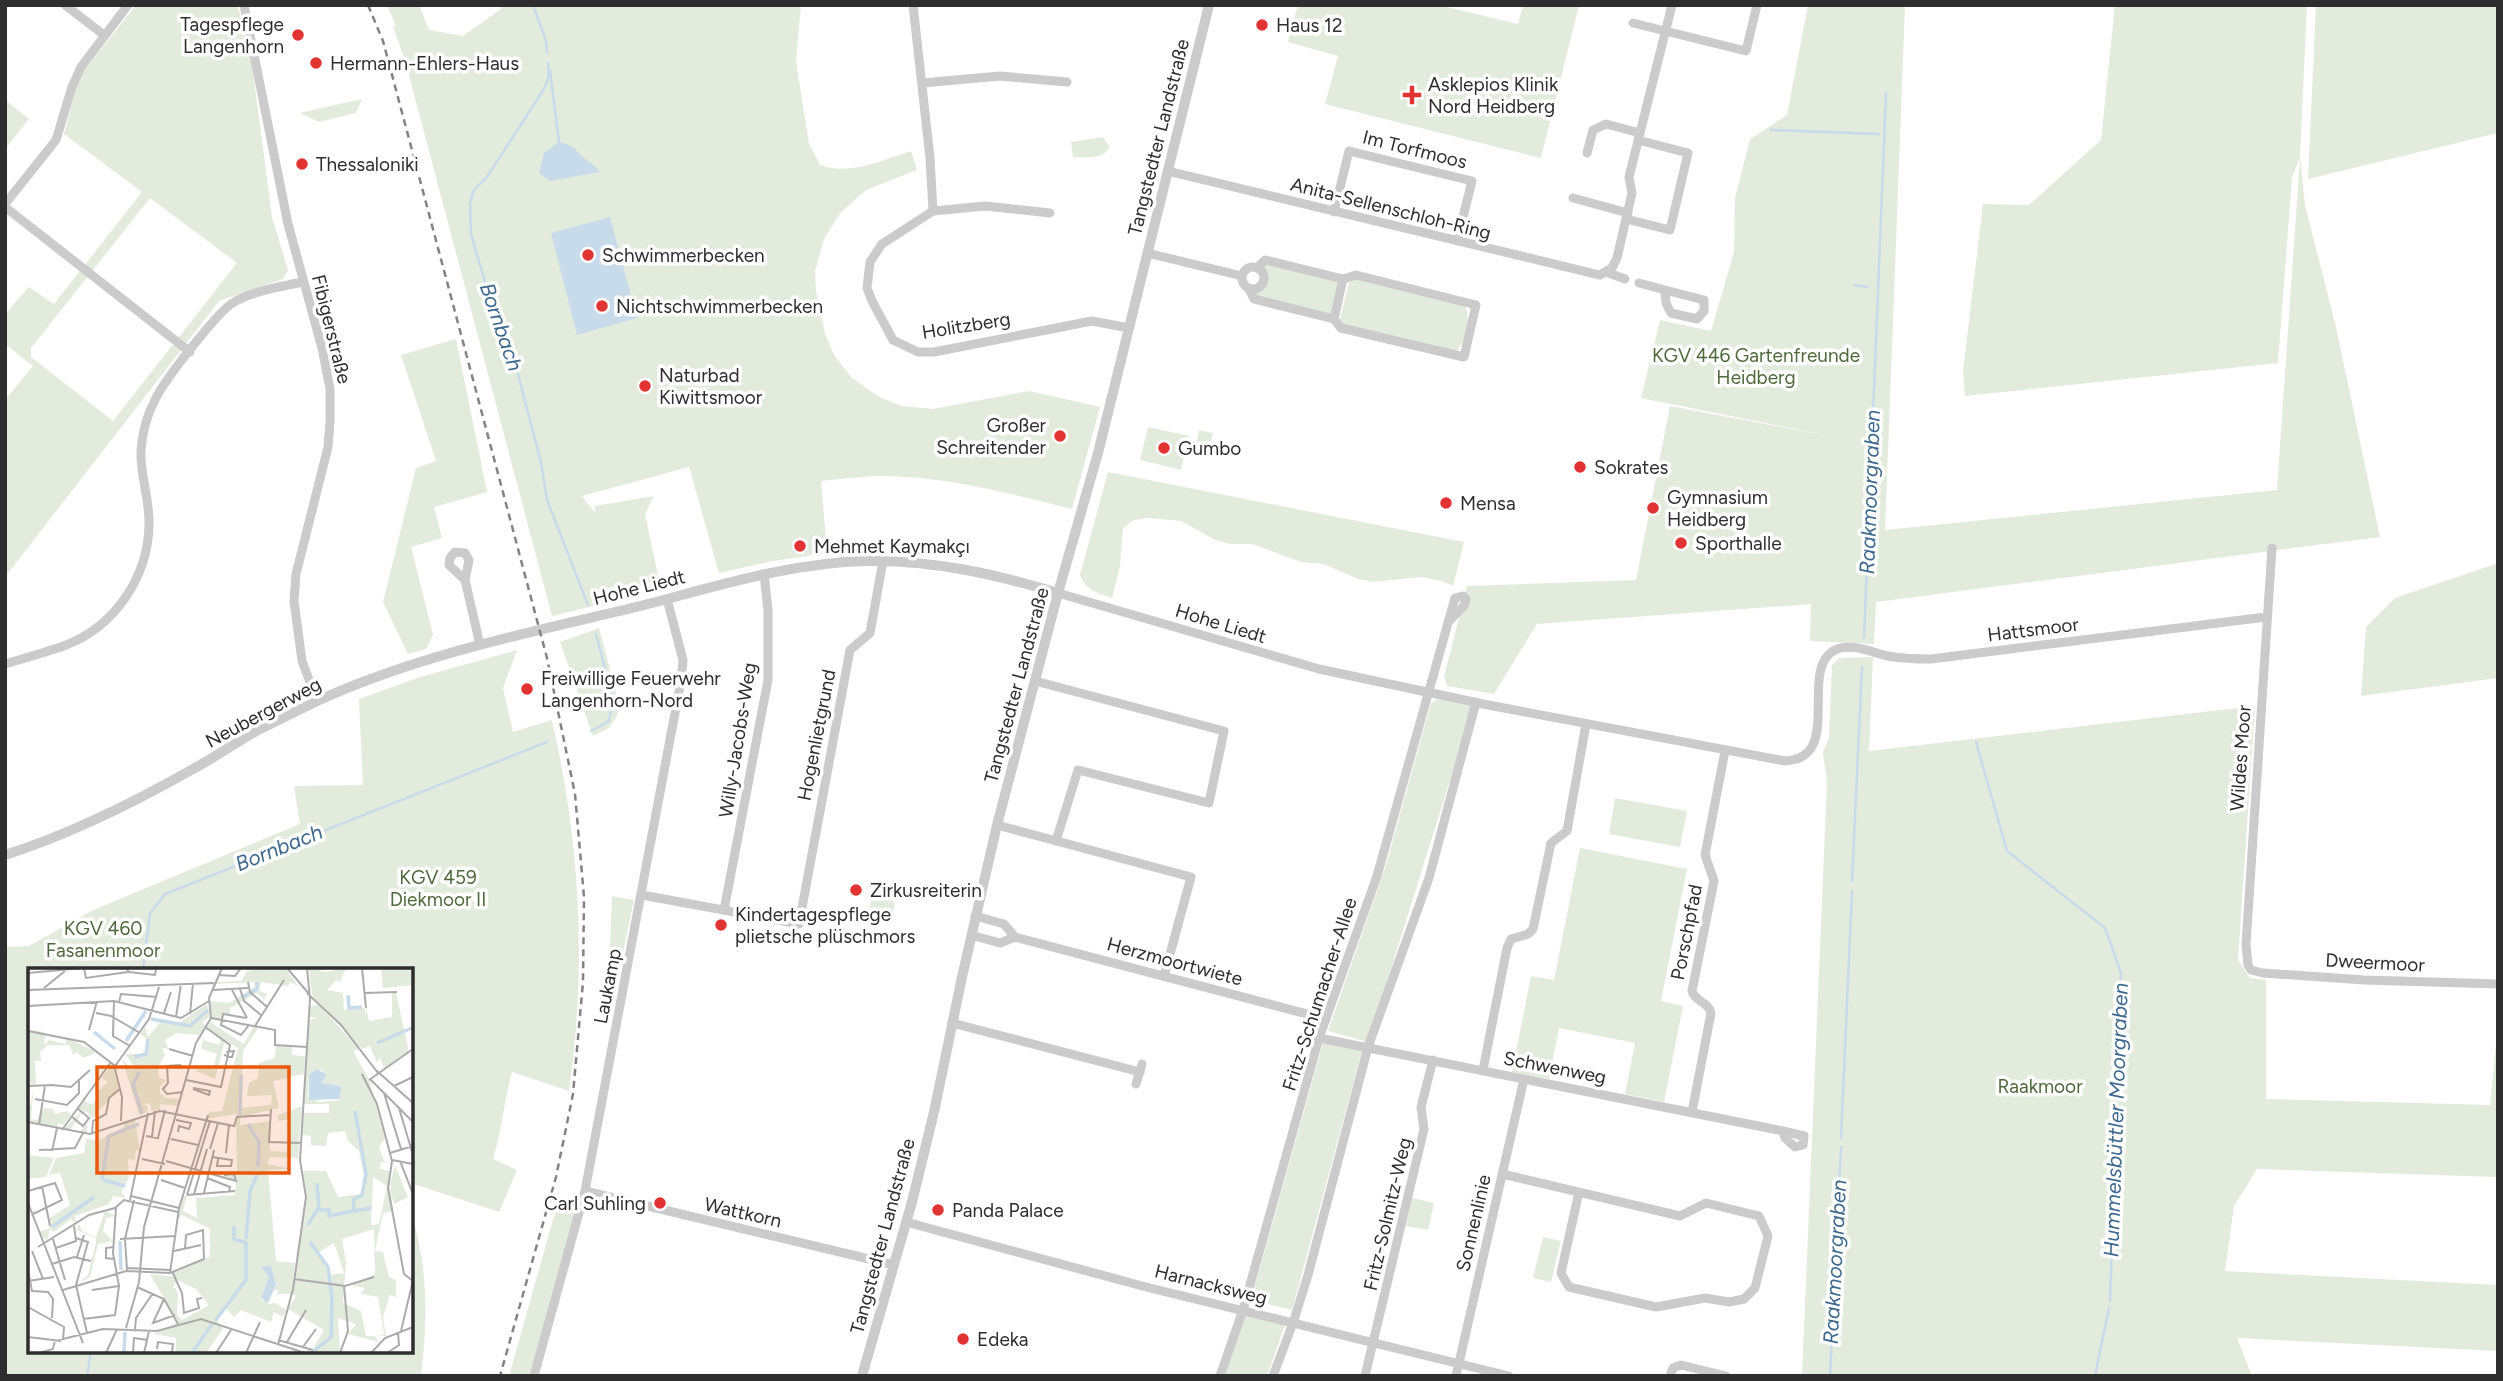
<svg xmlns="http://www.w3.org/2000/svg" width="2503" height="1381" font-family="Figtree,sans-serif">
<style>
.green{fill:#e3ebdc;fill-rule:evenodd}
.water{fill:#c8dbeb}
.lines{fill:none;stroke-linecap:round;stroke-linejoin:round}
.stream{stroke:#c8dbeb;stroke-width:2.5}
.minor{stroke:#cbcbcb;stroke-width:9}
.tertiary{stroke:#cbcbcb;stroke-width:10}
.rail{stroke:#838383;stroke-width:2.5;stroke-dasharray:7 5;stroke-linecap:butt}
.poi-dot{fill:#e23333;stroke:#fff;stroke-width:2.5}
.labels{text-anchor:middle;stroke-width:7;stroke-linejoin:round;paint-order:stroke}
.poi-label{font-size:19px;fill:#2e2e2e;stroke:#fff;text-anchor:start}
.street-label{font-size:19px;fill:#2e2e2e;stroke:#fff}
.park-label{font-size:19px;fill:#4e693c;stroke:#fff}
.water-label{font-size:21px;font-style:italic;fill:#3d698e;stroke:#fff}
.inset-river{fill:none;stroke:#c8dbeb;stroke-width:3.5}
.inset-road{fill:none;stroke:#ababab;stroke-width:2}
.view{fill:#e8590c;fill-opacity:0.15;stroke:#e8590c;stroke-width:3.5}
.inset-edge{fill:none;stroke:#2e2e2e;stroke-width:3.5}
</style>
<rect width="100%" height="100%" fill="#fff"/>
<!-- green -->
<g class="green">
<path d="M136 5H237L249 41 272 217 288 270 283 279 219 301 5 577V400L33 366 5 344V314L29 287 54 304 142 192 64 134 79 77ZM150 198 237 263 113 421 31 357V348Z"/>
<path d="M387 5H419L429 30 463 36 501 9 499 5H801L796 61 809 144 820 165C849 176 883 160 911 151L917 170 866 190 840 213 824 239 815 271 816 291 825 334 834 355 851 377 879 397 902 406 933 409 1029 391 1100 407 1072 509C1008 493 942 475 875 476 857 477 839 479 821 481L827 553 773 561 719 573 689 467 582 496 595 513V506L654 496 645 514 661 590 552 616 406 64 393 26H396Z"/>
<polygon points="1298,5 1438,5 1518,24 1523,5 1579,5 1541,158 1325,104 1338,56 1288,42"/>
<polygon points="1808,5 1905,5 1885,530 2277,490 2300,158 2292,177 2278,363 1965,396 1963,371 1983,204 2029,205 2101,140 2115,5 2307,5 2300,155 2305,205 2336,327 2380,537 1876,602 1874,644 1810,641 1811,604 1537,624 1494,694 1447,686 1444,677 1467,586 1636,580 1670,406 1840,438 1641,398 1660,320 1711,331 1734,252 1735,198 1750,139 1787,115"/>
<polygon points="2316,5 2498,5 2498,133 2308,179"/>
<polygon points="362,99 356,113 319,122 300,113"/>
<polygon points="5,100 29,119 5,149"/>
<path d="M1103 137 1110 147C1102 160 1087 157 1073 157L1071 142Z"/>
<path d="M1265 264 1340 281 1332 315 1256 297 1252 291C1261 289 1264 286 1266 278L1259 267Z"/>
<path d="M1356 279 1465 305C1471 319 1466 341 1456 352L1342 324 1340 320 1349 282Z"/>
<polygon points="456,339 487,492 434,507 442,538 411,547 433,635 426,649 408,654 383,602 416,468 436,461 401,355"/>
<polygon points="1148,427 1189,436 1181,470 1140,460"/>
<polygon points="1199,430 1213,433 1208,457 1194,454"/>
<path d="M1108 472 1464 542 1453 586 1442 581 1421 577 1373 582 1358 579 1324 564 1301 562 1252 544H1230L1215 540 1181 521 1148 518 1134 520 1123 528 1120 566 1112 598C1098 593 1085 590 1080 575Z"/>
<polygon points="2498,563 2498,678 2361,696 2366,627 2395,598"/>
<polygon points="599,628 619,703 617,716 609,728 593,736 560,642"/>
<path d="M517 650 503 688 513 732 552 720C580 842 587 966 569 1091L512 1072C504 1101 502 1130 493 1159L517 1170 499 1212 411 1183V970H30V1351H411V1212C428 1267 428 1319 421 1376H5V947L29 946 93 910 300 824 294 786 363 785 359 699 417 678Z"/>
<polygon points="1873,657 1869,751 2255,706 2238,960 2250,978 2266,980 2266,1099 2490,1105 2498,1024 2498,1177 2257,1169 2234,1206 2225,1271 2498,1285 2498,1351 2237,1338 2252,1376 1802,1376 1827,782 1823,753 1829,737 1832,665 1839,658"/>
<polygon points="1438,699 1473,707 1368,1042 1328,1031 1386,865 1431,703"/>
<polygon points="1615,798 1687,811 1680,847 1609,834"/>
<polygon points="1580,848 1687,869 1661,1001 1683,1006 1664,1102 1625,1094 1635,1043 1559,1028 1549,1079 1512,1072 1531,976 1554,980"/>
<circle cx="882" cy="906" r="12"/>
<polygon points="612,896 634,900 607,1029"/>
<polygon points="1323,1043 1362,1051 1292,1310 1251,1300"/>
<polygon points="1412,1198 1434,1203 1428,1230 1406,1226"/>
<polygon points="565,1203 577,1205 530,1376 509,1376 556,1209 563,1212"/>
<polygon points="1543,1237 1561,1241 1551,1282 1533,1278"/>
<polygon points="1245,1313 1285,1325 1267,1376 1223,1376"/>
</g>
<!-- water -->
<g class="water">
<path d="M559 142C572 145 574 148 583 157 588 162 595 165 600 172L550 181 539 173 544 153Z"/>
<polygon points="610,217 637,318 577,335 551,233"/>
</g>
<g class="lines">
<!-- stream -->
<g class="stream">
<polyline points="533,5 546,41 547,53"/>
<polyline points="548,63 549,76 544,89 487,177 474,190 470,202 471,234 499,330 515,363 541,462 547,500 588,605"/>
<polyline points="550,70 559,142"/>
<polyline points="1771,130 1879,134"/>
<polyline points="1854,285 1868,287"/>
<polyline points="1864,638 1886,93"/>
<polyline points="591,731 609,721 613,699 596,634"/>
<polyline points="1976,742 2007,851 2105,928 2121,973 2110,1301"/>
<polyline points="1852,881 1862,667"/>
<polyline points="143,970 150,913 165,894 547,742"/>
<polyline points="1841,1138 1852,891"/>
<polyline points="87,1376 91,1351"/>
<polyline points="1830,1376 1841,1147"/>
<polyline points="2095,1376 2109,1308"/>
</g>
<!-- minor -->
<g class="minor">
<polyline points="65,5 104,35"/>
<polyline points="244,5 288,224 322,348 330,389 330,422 328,447 296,574 294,601 302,661 317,701"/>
<polyline points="913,5 930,158 933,211 882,244 870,262 867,288 872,301 893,340 918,352 934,352 1092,321 1129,328"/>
<polyline points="1633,23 1746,51 1757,5"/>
<polyline points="922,83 1000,76 1067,82"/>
<polyline points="1587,153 1593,130 1606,124 1640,133"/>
<polyline points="1168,171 1600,275 1612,268 1617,258 1632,193 1629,177 1672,5"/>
<polyline points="1573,198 1628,213"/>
<polyline points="5,204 56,140 72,87 81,67 128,5"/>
<polyline points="5,207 190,352"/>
<polyline points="933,211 985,206 1050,213"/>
<polyline points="1334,212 1349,151 1472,181 1457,241"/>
<polyline points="1626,219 1670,230 1688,153 1638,140"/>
<polyline points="1147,253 1242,276"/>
<circle cx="1253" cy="278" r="11"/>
<polyline points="1606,272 1625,279"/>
<polyline points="1639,283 1665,290 1666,303 1671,313 1697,319 1704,311 1704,300 1665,290"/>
<polyline points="1249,289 1254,299 1334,319 1341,328 1464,357 1476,305 1356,275 1343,279 1265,260 1257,268"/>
<polyline points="1334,319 1343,279"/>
<polyline points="2272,548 2246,944 2248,965 2251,970 2263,973 2364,980 2498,984"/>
<polyline points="465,580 449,565 450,558 455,552 465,553 469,560 465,580 480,645"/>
<path d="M1058 593 1319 669 1483 704 1785 761C1845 758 1797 669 1835 650 1851 642 1873 653 1888 656 1903 659 1917 659 1931 659L2266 617"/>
<path d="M5 664C25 658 47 652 66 645 115 626 148 577 149 525 150 500 140 476 141 451 142 434 147 415 155 400 164 380 215 316 231 304 251 291 280 287 302 282"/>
<polyline points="1035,681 1224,731 1209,803 1078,770 1056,841"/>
<polyline points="997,825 1191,877 1164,976"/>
<polyline points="642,895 799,924 850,650 870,633 883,561"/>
<polyline points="724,910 768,680 768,610 764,574"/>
<polyline points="975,916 1004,924 1015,937 1326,1019"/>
<polyline points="971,935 1000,943 1015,937"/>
<polyline points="952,1023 1140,1072"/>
<polyline points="1319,1038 1783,1131 1785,1138 1795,1147 1803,1145 1804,1136 1783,1131"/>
<polyline points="1483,1070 1507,948 1511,939 1528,934 1533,929 1551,843 1567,831 1586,724"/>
<polyline points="1136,1084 1142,1064"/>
<path d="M1692 1112 1711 1013C1708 1001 1695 1002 1692 991L1714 881 1705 855 1725 751"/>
<polyline points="1502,1174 1680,1216 1706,1203 1759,1216 1768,1236 1755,1288 1744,1299 1729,1302 1705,1298 1656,1307 1569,1287 1561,1273 1579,1192"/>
<polyline points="585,1191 894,1265"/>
<polyline points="906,1222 1146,1287 1509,1376"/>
<polyline points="534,1376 585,1191 681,681 683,660 667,599"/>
<polyline points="1220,1376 1243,1310 1319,1038 1377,876 1455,598 1463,596 1466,599 1464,606 1448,622"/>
<polyline points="1273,1376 1293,1323 1308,1275 1368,1047 1429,878 1476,702"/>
<polyline points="1365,1376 1424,1129 1421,1107 1433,1060"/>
<polyline points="1456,1376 1524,1079"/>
<polyline points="1670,1376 1673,1368 1681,1365 1726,1376"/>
</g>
<!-- tertiary -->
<g class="tertiary">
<path d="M5 855C71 834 133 803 193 769 216 757 237 741 260 729 278 720 297 711 315 702 417 655 528 633 636 607 712 588 787 563 866 561 933 560 995 574 1058 593"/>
<polyline points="862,1376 912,1202 934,1112 962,977 997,825 1058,593 1098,453 1209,5"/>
</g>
<!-- rail -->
<polyline class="rail" points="368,5 383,41 547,658 575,794 584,897 583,982 573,1094 556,1177 500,1376"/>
</g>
<!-- markers -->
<g class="poi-dot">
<circle cx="1262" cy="25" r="7"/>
<circle cx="298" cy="35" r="7"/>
<circle cx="316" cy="63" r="7"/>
<path d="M1408.5 84.5h7v7h7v7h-7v7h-7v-7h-7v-7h7z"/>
<circle cx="302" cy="164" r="7"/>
<circle cx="588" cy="255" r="7"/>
<circle cx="602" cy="306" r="7"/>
<circle cx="645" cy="386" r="7"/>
<circle cx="1060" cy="436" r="7"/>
<circle cx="1164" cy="448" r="7"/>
<circle cx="1580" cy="467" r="7"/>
<circle cx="1446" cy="503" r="7"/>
<circle cx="1653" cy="508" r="7"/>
<circle cx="1681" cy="543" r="7"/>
<circle cx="800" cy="546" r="7"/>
<circle cx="527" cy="689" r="7"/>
<circle cx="856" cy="890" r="7"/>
<circle cx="721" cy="925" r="7"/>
<circle cx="660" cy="1203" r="7"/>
<circle cx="938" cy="1210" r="7"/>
<circle cx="963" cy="1339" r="7"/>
</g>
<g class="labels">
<!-- poi labels -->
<g class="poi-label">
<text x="284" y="31" text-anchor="end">Tagespflege<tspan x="284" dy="22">Langenhorn</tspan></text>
<text x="1276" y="32">Haus 12</text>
<text x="330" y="70">Hermann-Ehlers-Haus</text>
<text x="1428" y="91">Asklepios Klinik<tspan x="1428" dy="22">Nord Heidberg</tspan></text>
<text x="316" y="171">Thessaloniki</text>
<text x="602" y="262">Schwimmerbecken</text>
<text x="616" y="313">Nichtschwimmerbecken</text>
<text x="659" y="382">Naturbad<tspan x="659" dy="22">Kiwittsmoor</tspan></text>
<text x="1046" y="432" text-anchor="end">Großer<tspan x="1046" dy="22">Schreitender</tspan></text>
<text x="1178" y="455">Gumbo</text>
<text x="1594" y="474">Sokrates</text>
<text x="1667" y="504">Gymnasium<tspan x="1667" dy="22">Heidberg</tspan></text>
<text x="1460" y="510">Mensa</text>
<text x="1695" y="550">Sporthalle</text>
<text x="814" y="553">Mehmet Kaymakçı</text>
<text x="541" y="685">Freiwillige Feuerwehr<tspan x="541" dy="22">Langenhorn-Nord</tspan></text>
<text x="870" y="897">Zirkusreiterin</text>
<text x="735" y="921">Kindertagespflege<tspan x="735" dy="22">plietsche plüschmors</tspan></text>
<text x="646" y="1210" text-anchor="end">Carl Suhling</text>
<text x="952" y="1217">Panda Palace</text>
<text x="977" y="1346">Edeka</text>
</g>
<!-- street labels -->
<g class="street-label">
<text transform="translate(1158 137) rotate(-76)" y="7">Tangstedter Landstraße</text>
<text transform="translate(1415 149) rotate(14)" y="7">Im Torfmoos</text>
<text transform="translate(1391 208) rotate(14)" y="7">Anita-Sellenschloh-Ring</text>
<text transform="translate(966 325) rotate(-9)" y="7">Holitzberg</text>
<text transform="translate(332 329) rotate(76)" y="7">Fibigerstraße</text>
<text transform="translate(639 587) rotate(-14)" y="7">Hohe Liedt</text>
<text transform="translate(1221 623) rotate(17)" y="7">Hohe Liedt</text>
<text transform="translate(2033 629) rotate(-7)" y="7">Hattsmoor</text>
<text transform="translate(1016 685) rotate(-75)" y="7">Tangstedter Landstraße</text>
<text transform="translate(263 712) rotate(-28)" y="7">Neubergerweg</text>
<text transform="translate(816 735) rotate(-79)" y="7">Hogenlietgrund</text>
<text transform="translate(737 740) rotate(-81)" y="7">Willy-Jacobs-Weg</text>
<text transform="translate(2240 758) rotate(-86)" y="7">Wildes Moor</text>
<text transform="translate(1686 932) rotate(-79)" y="7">Porschpfad</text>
<text transform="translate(1175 961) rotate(15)" y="7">Herzmoortwiete</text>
<text transform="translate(2375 962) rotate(3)" y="7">Dweermoor</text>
<text transform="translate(607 986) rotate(-79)" y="7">Laukamp</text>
<text transform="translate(1319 994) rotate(-72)" y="7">Fritz-Schumacher-Allee</text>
<text transform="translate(1555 1067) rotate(11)" y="7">Schwenweg</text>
<text transform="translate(743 1212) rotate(13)" y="7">Wattkorn</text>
<text transform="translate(1387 1214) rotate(-77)" y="7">Fritz-Solmitz-Weg</text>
<text transform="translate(1473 1223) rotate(-77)" y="7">Sonnenlinie</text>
<text transform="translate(882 1236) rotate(-75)" y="7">Tangstedter Landstraße</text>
<text transform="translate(1211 1284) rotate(14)" y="7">Harnacksweg</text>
</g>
<!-- park labels -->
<g class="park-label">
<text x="1756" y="362">KGV 446 Gartenfreunde<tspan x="1756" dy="22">Heidberg</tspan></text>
<text x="438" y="884">KGV 459<tspan x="438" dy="22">Diekmoor II</tspan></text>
<text x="103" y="935">KGV 460<tspan x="103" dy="22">Fasanenmoor</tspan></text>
<text x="2040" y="1093">Raakmoor</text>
</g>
<!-- water labels -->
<g class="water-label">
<text transform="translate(501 327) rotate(71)" y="7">Bornbach</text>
<text transform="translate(1870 492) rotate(-88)" y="7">Raakmoorgraben</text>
<text transform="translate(279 848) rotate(-22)" y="7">Bornbach</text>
<text transform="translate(2116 1120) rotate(-88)" y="7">Hummelsbüttler Moorgraben</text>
<text transform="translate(1835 1262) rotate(-87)" y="7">Raakmoorgraben</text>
</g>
</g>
<!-- overview -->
<g transform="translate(28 968)">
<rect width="385" height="385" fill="#fff"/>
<path d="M237 0H257L271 19 262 14 260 18 233 14 231 23 240 26 236 31 229 25 202 40V47L195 46 194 52 184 50 182 33 201 35 228 18 227 14 188 16V22L187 14 213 13 219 3ZM281 0 298 4 318 0 312 14 308 12 299 22 315 25 316 42 337 40 338 54V39L341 53 364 49V24H368L381 84 356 101 352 90 349 95 342 78 334 81 284 27ZM353 0H385V17L355 20ZM179 36 182 49 174 54 177 58 171 67 148 65 137 72 140 81 134 80 137 87 130 99 131 110 139 112 132 118V125L138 130 153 131 151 138 132 136V142L124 143 121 135 114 137H119L120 144 111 146 94 91 104 102 107 100 97 86H118L121 73 112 66 117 59 120 69 132 55 122 50 152 54ZM291 37 331 81 325 83 341 111 357 170 351 179 356 193 364 196 353 194 352 200 346 199 361 203 365 243 355 245 347 283 355 284 361 309 368 312V329L362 327 355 349 358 368 348 367 356 366 350 329 333 326 337 320 323 317 347 306 346 261 314 271 318 295 315 335 333 343 338 368H347L351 374 320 366 328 356 310 350 312 385H280L279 380 284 382 296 362 260 341 268 328 264 326 279 228 275 203H298L310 229 333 226 336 208 331 183 320 173 317 163 300 165 298 178 283 177V168L274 167 276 145H301V136H276L281 52 290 50 282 49V38ZM292 101 299 106 293 115 314 118 309 126H313L311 132 291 134 280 129 281 107ZM345 209 359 218 351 256 343 257ZM306 275 316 305 301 307 291 284ZM185 52V56L216 76 225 59H231L215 83 213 140 243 137 244 127 219 128 221 115 230 110 231 95 247 90 248 78 264 79V87L277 88 276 106 245 113 251 140 212 149V157L242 153V183L259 184 263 151 250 153V147L274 138 270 190 242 189 239 196 265 201 240 202 248 293 267 295 265 312 263 326H250L247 331 251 322H246L240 336 247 335 258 342 255 349 246 344 243 354 213 342 206 349 197 340 189 352 195 361 178 385H148V370L126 366 150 354 122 306 147 309 145 305 182 289V273L176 275 182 272V261L154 247 149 252 155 228 159 227 155 243 169 250 168 230 207 227 208 213 196 210 197 204 209 207 208 146 179 151 181 144 194 143 210 80 197 72 187 111 168 103 169 98 185 101 189 86 173 81 175 72 191 77 193 70 178 60ZM243 297 248 318 238 335 233 331 241 309 233 299ZM149 312 168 321 181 337 154 352 149 346 150 327 147 319 144 321ZM7 62 18 65 16 77 21 72 37 76 39 70 69 84 56 90 49 84 45 87 41 77H20L12 84 13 93H7L8 116H2L0 64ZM84 96 91 121 59 156V165L52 164 64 149 56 142 42 162 36 161 55 142 50 140 56 132 64 137 71 128 68 125 80 114 74 110ZM6 118 3 151 9 152 15 140 25 141 27 146 39 143 43 147 35 157 30 155 29 160 0 153ZM107 152 112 183 108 182 107 192 100 191 101 210 93 224 98 230 85 228 81 236 47 248 48 255 43 251 26 264 22 261 19 273 11 264 22 260 20 251 42 237 32 205 21 207 28 190 56 185 58 171 71 172 96 159V153ZM0 187 26 190 18 209 0 211ZM367 198 380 229 366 236 361 218ZM77 243 88 248 78 250 75 263 85 273 70 276 62 309 49 316 60 307 68 275V270L49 262 51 255 54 263 68 269Z" fill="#e3ebdc" fill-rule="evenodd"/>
<path d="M289 101 299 106 293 115 313 118 312 131 281 132V107ZM243 297 248 317 239 335 233 330 241 309 233 299Z" fill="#c8dbeb"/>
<path class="inset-river" d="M320 27 321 40 334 39M215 29 229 21V14M123 51 162 58 180 42M66 64 87 81M98 73 118 43M349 75 384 60M106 89 118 86 120 71M111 104 105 117 114 146M212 147 213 107M220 156 231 174 230 199M74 211 81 168 111 156M75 212 97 218M289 215 291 241M325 243 326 231 334 227 338 206 327 143M310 246 343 240M280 257 289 242H301V248L310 246M24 259 66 229M218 271 222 223 229 207M92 273 93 302M282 274 300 299 304 330 303 369 284 385M187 353 218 312V275L206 271V258M96 385 97 364M164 385 184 356"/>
<path class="inset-road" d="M56 0 58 10 100 4M98 0 101 4 127 7 128 1M259 0 282 27M334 0 338 40M0 5 55 0M190 7 207 8 213 0M220 14 222 24 239 39M16 20 37 3M212 21 216 33 233 47M0 22 186 15M184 22 220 20M204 22 219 50M279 25 313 57 350 105M337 25 369 24M86 33 85 68 102 78M91 34 93 26 129 29M0 38 86 33 153 50 181 33M68 45 83 48 112 65M136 45 143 24M162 46 165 15M148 49 153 16M183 50 247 62V77L279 79M194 52 193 57 213 67 221 57M194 52 195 46 218 50M227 58 256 12M61 62 69 33M0 63 56 74 86 97 94 129 93 153M141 81 165 88M196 87 204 89 206 83 198 84M153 97 139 98 140 115 135 121 139 126 155 124M87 98 121 51 132 16M349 103 385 135M334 106 349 136 364 193 360 220 376 306 385 313M0 111V145M342 111 385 154M158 112 193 119 202 77 177 59M341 112 385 81M24 117 43 119 62 102M0 118 25 117M366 118 385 109M165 121 181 127 182 123 165 120M356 125 373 181M7 131 39 137 51 125V111M371 140 385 187M243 141 241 174 273 175M43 148 55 158 61 150 49 140M148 152 163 155 161 161 151 158 150 164M0 154 62 166 132 143 206 158 209 149 242 147M11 157 17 117M34 162 83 94M64 166 65 153 78 146 81 130 92 121M118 168 130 170 137 142M124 169 127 143M143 171 170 177M182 181 190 155M11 182 47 180 55 165M24 183 29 160M198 185 201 157M362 185 385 178M184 189 204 192 203 198H189L190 191M114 191 137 196M364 192 385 196M138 193 208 213 206 206 196 207M372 193 385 226M179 210 202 219 201 224M133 212 157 220M14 218 22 258M0 223 27 215 34 232 5 246M176 225 186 182M166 226 179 181M159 227 182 153M159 227 207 223M103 228 151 240M102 232 120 145M0 235 55 375M48 270 60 274 48 317 59 365M25 271 37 312M92 271 147 268M10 279 61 247 87 240 96 232 150 244M85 279 78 280V290L86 291M28 280 48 273 46 258M4 283 15 311M146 283 173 277M49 289 56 267M24 296 46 289 63 293M99 300 142 302M0 302 4 323 20 324 25 331 24 350M99 302 97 271 106 232M144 303 154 325 156 345 171 340 169 331 174 330M142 305 151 240 180 147M142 305 176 291 175 262 158 267 157 281M266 311 317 318 346 309M0 313 26 309M109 319 136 331 150 356M35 322 98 303 142 305M64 322 91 318M136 331 125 355 147 347M0 339 36 359 35 372M55 351 87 347 91 318 85 285 88 240M98 360 111 314 116 259 168 75 183 50 181 30 194 0M107 361 108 350 125 325M373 363 385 312M0 369 33 373M31 372 75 361 129 363 173 351 277 385M250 372 285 382M259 374 278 342M250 377 265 321 278 229 272 192 282 31 279 0M275 379 288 361M129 381 130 374 145 376 144 385M11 385 25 381 27 372M78 385 89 361M105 385 106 370 119 372M116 385 121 363M188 385 203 362M218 385 232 354M312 385 320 363 316 318M343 385 357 370 385 359M359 385 371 377 370 365"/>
<path class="view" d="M69 99H261V205H69Z"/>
<rect width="385" height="385" class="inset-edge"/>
</g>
<!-- border -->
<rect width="2503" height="1381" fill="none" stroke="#2e2e2e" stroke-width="14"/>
</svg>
